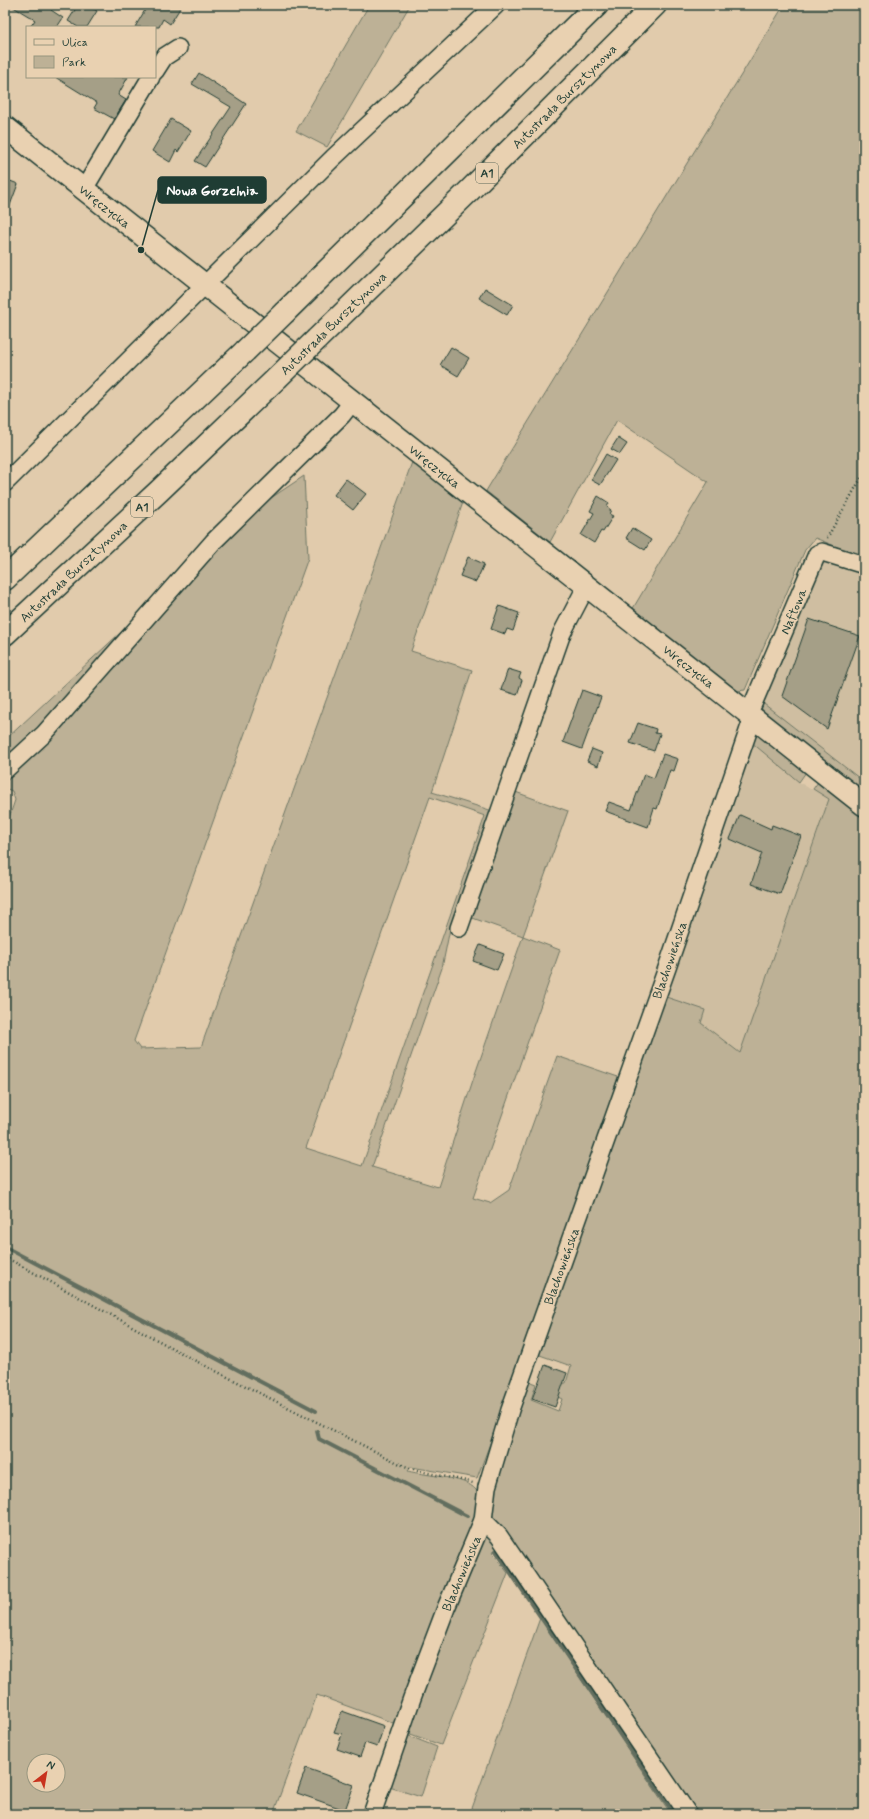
<svg xmlns="http://www.w3.org/2000/svg" width="869" height="1819" font-family="Mynerve,sans-serif">
<style>
.built{fill:#cfbea1}
.green{fill:#bdb196;stroke:#6e7765;fill-rule:evenodd}
.lines{fill:none;stroke-linecap:round;stroke-linejoin:round}
.stream{stroke:#626e5e;stroke-width:4}
.building{fill:#a59f87;stroke:#1f3d34}
.minor-casing{stroke:#1f3d34;stroke-width:20}
.major-casing{stroke:#1f3d34;stroke-width:24}
.highway-casing{stroke:#1f3d34;stroke-width:25}
.path{stroke:#1f3d34;stroke-width:2.5;stroke-dasharray:1 3;stroke-linecap:butt}
.minor{stroke:#e9d1b1;stroke-width:17}
.major{stroke:#e9d1b1;stroke-width:21}
.highway{stroke:#e9d1b1;stroke-width:22}
.highway-bridge-casing{stroke:#1f3d34;stroke-width:25;stroke-linecap:butt}
.highway-bridge{stroke:#e9d1b1;stroke-width:22}
.labels{text-anchor:middle;stroke-width:3;stroke-linejoin:round;paint-order:stroke}
.shield{fill:#e9d1b1;stroke:#5c695a;stroke-width:1}
.shield-label{font-size:12px;font-weight:bold;fill:#1f3d34}
.street-label{font-size:13px;fill:#1f3d34;stroke:#e9d1b1}
.leader{fill:none;stroke:#1f3d34;stroke-width:1.5}
.callout-dot{fill:#1f3d34;stroke:#e9d1b1;stroke-width:1.5}
.callout{fill:#1f3d34;stroke:#1f3d34;stroke-width:1.5}
.callout-label{font-size:14px;text-anchor:middle;font-weight:bold;fill:#fff}
</style>
<rect width="100%" height="100%" fill="#e1cbac"/>
<filter id="ink" filterUnits="userSpaceOnUse"><feTurbulence type="fractalNoise" baseFrequency=".025" numOctaves="2"/><feDisplacementMap in="SourceGraphic" scale="8" xChannelSelector="R" yChannelSelector="G"/><feConvolveMatrix kernelMatrix="1 2 1 2 8 2 1 2 1" color-interpolation-filters="sRGB"/></filter>
<g filter="url(#ink)">
<!-- built -->
<g class="built">
<polygon points="822,559 864,573 864,782 764,704 792,631"/>
<polygon points="751,742 799,782 810,789 813,789 829,798 740,1053 700,1023 705,1010 663,996"/>
</g>
<!-- green -->
<g class="green">
<polygon points="369,5 410,5 327,147 296,131"/>
<polygon points="784,5 864,5 864,554 862,557 815,538 805,550 745,690 737,691 632,610 708,482 617,420 550,542 486,491"/>
<path d="M416 451 467 491 411 651 472 670 432 792 496 812 466 893 455 912 451 924 442 968 372 1167 438 1187 474 1077 523 936 467 916 510 790 568 811 523 936 560 950 473 1198 490 1203 509 1190 557 1056 618 1077 567 1239 477 1478 411 1467 408 1471C425 1476 465 1476 476 1490 480 1494 480 1500 481 1505L396 1724 317 1695 273 1814H5V830L15 800 12 791 5 788V740L250 512 304 476 308 558 134 1041 140 1049 201 1047ZM430 797 485 816 362 1166 306 1148ZM34 1761H58V1785H34Z"/>
<polygon points="763,702 764,704 864,782 864,796 763,713 761,706"/>
<polygon points="760,734 806,772 799,782 751,742 753,736"/>
<polygon points="818,782 864,814 864,1814 693,1814 489,1515 496,1467 528,1381 536,1384 531,1400 558,1411 562,1399 558,1397 563,1383 566,1383 571,1366 534,1353 663,996 705,1010 701,1023 740,1053 829,799 813,789"/>
<polygon points="484,1530 499,1547 492,1552 508,1573 441,1745 405,1732"/>
<polygon points="540,1618 671,1814 470,1814"/>
<polygon points="404,1734 437,1747 421,1797 386,1786"/>
</g>
<g class="lines">
<!-- stream -->
<g class="stream">
<polyline points="5,1247 316,1411"/>
<polyline points="317,1431 319,1439 467,1516"/>
<polyline points="496,1551 674,1814"/>
</g>
</g>
<!-- building -->
<g class="building">
<polygon points="10,5 54,5 51,10 63,18 57,27 30,27 35,20"/>
<polygon points="78,5 87,5 97,11 87,27 78,27 68,21"/>
<polygon points="148,5 182,5 170,24 163,19 159,27 135,27"/>
<polygon points="199,73 246,104 205,167 195,161 231,107 192,84"/>
<polygon points="55,77 128,77 118,95 126,100 114,119 94,108 97,103"/>
<polygon points="171,119 191,131 178,152 176,150 170,162 152,151"/>
<polygon points="5,179 18,184 6,216 5,216"/>
<polygon points="485,288 513,305 507,315 479,298"/>
<polygon points="451,347 469,358 458,376 440,365"/>
<polygon points="618,438 627,444 620,454 611,449"/>
<polygon points="606,454 616,460 600,485 591,480"/>
<polygon points="346,479 366,494 353,510 334,495"/>
<polygon points="598,496 609,503 607,507 611,510 609,514 613,516 603,532 601,531 594,543 581,535 594,513 590,511"/>
<polygon points="632,528 651,540 645,550 626,538"/>
<polygon points="468,557 484,564 476,582 460,576"/>
<polygon points="499,606 519,613 513,631 507,629 505,634 491,629"/>
<polygon points="809,619 860,636 827,729 782,696"/>
<polygon points="508,669 521,673 519,678 522,680 517,695 501,690"/>
<polygon points="582,690 601,697 582,749 563,742"/>
<polygon points="638,723 656,729 655,733 660,734 654,751 630,743"/>
<polygon points="592,749 602,753 598,766 587,761"/>
<polygon points="663,754 678,759 674,771 670,770 657,809 654,808 648,827 605,811 609,802 631,810 644,774 654,778"/>
<polygon points="740,815 771,829 772,825 801,836 780,894 751,884 762,853 730,839"/>
<polygon points="480,945 504,954 497,970 473,961"/>
<polygon points="545,1365 567,1373 555,1407 532,1399"/>
<polygon points="342,1711 384,1726 377,1747 365,1743 360,1757 337,1749 342,1734 334,1732"/>
<polygon points="306,1768 354,1785 345,1810 297,1793"/>
</g>
<g class="lines">
<!-- minor casing -->
<g class="minor-casing">
<g id="minor">
<polyline points="155,71 164,57 178,48"/>
<polyline points="84,189 151,77"/>
<polyline points="5,483 333,158 496,5"/>
<polyline points="746,712 753,704 817,554 822,552 864,565"/>
<polyline points="5,770 44,734 213,542 342,415 353,401"/>
<polyline points="459,928 562,633 587,585"/>
<polyline points="483,1520 499,1536 688,1814"/>
<polyline points="372,1814 412,1698 446,1608 483,1520 487,1487 510,1410 667,968 753,717"/>
</g>
</g>
<!-- major casing -->
<g class="major-casing">
<polyline id="major" points="5,127 864,805"/>
</g>
<!-- highway casing -->
<g class="highway-casing">
<g id="highway">
<polyline points="285,312 597,5"/>
<polyline points="317,339 469,191 655,5"/>
<polyline points="5,579 245,351"/>
<polyline points="5,634 159,491 277,378"/>
</g>
</g>
<!-- path -->
<g class="path">
<polyline points="827,538 864,473"/>
<path d="M5 1257 194 1360 400 1464C422 1474 449 1476 473 1483"/>
</g>
<!-- minor -->
<use href="#minor" class="minor"/>
<!-- major -->
<use href="#major" class="major"/>
<!-- highway -->
<use href="#highway" class="highway"/>
<!-- highway-bridge casing -->
<g class="highway-bridge-casing">
<g id="highway-bridge">
<polyline points="245,351 285,312"/>
<polyline points="277,378 317,339"/>
</g>
</g>
<!-- highway-bridge -->
<use href="#highway-bridge" class="highway-bridge"/>
</g>
</g>
<g class="labels">
<!-- shield labels -->
<g class="shield">
<rect x="476" y="163" width="22" height="20" rx="3"/>
<rect x="131" y="497" width="22" height="20" rx="3"/>
</g>
<g class="shield-label">
<text x="487" y="177">A1</text>
<text x="142" y="511">A1</text>
</g>
<!-- street labels -->
<g class="street-label">
<text transform="translate(564 96) rotate(-45)" y="5">Autostrada Bursztynowa</text>
<text transform="translate(105 206) rotate(38)" y="5">Wręczycka</text>
<text transform="translate(333 323) rotate(-44)" y="5">Autostrada Bursztynowa</text>
<text transform="translate(435 466) rotate(38)" y="5">Wręczycka</text>
<text transform="translate(73 571) rotate(-43)" y="5">Autostrada Bursztynowa</text>
<text transform="translate(793 611) rotate(-67)" y="5">Naftowa</text>
<text transform="translate(689 666) rotate(38)" y="5">Wręczycka</text>
<text transform="translate(669 960) rotate(-71)" y="5">Blachowieńska</text>
<text transform="translate(561 1266) rotate(-70)" y="5">Blachowieńska</text>
<text transform="translate(461 1573) rotate(-67)" y="5">Blachowieńska</text>
</g>
</g>
<!-- callouts -->
<path class="leader" d="M141 250L158 190"/>
<circle class="callout-dot" cx="141" cy="250" r="4"/>
<rect class="callout" x="158" y="177" width="108" height="26" rx="4"/>
<g class="callout-label">
<text x="212" y="195">Nowa Gorzelnia</text>
</g>
<!-- margin -->
<rect width="869" height="1819" fill="none" stroke="#e9d1b1" stroke-width="20"/>
<rect x="10" y="10" width="849" height="1799" fill="none" stroke="#1f3d34" stroke-width="1.5" filter="url(#ink)"/>
<!-- legend -->
<rect x="26" y="26" width="130" height="52" fill="#e9d1b1" stroke="#98967f"/>
<rect x="34" y="39" width="20" height="6" fill="#e9d1b1" stroke="#98967f"/>
<text x="62" y="46" font-size="12" fill="#1f3d34">Ulica</text>
<rect x="34" y="56" width="20" height="12" fill="#bdb196" stroke="#98967f"/>
<text x="62" y="66" font-size="12" fill="#1f3d34">Park</text>
<!-- north arrow -->
<g transform="translate(46 1773) rotate(31)"><circle r="19" fill="#e9d1b1" stroke="#98967f"/>
<path d="M0-3L7 15L0 10L-7 15Z" fill="#c8321e"/>
<text y="-6" font-size="11" font-weight="bold" text-anchor="middle" fill="#1f3d34">N</text>
</g>
</svg>
